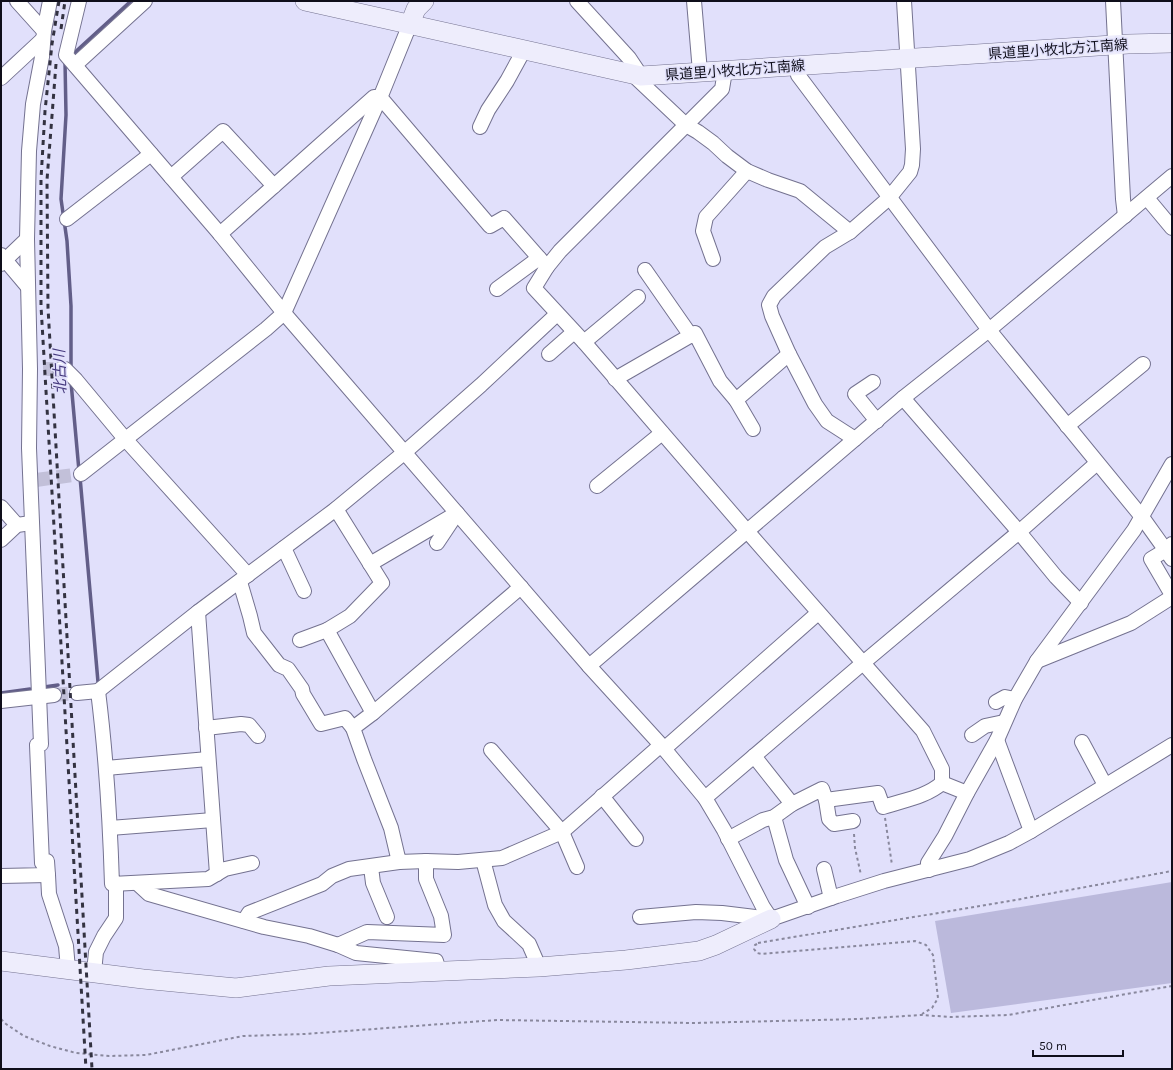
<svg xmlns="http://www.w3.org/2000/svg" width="1173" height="1070" font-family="Karla,'Noto Sans JP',sans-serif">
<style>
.green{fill:#bbb9dc}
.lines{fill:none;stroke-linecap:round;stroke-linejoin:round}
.stream{stroke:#625e88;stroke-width:3.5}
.street-tunnel{stroke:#c2c0d9;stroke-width:14;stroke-dasharray:14 7;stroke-linecap:butt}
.street-casing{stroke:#747290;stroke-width:16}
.secondary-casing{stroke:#747290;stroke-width:20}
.path{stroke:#89889d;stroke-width:2;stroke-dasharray:3 3;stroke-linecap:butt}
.street{stroke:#fff;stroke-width:14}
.secondary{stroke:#eeedfc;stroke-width:19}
.rail{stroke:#333241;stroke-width:3;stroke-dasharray:5 5;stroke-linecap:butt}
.labels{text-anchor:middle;stroke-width:3;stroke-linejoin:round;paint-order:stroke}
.street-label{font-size:14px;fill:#0f0e1a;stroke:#e1e0fb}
.water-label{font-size:15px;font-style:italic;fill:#45397d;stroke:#e1e0fb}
</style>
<rect width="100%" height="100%" fill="#e1e0fb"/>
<!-- green -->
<polygon class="green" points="1172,882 1172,983 951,1013 935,921"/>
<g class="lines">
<!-- stream -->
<g class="stream">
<polyline points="73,54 131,1"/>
<polyline points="65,61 66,115 61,199 67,241 71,306 71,368"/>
<polyline points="71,382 79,471"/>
<polyline points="80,477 98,682"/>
<polyline points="44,687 58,685"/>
<polyline points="1,693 30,689"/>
</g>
<!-- street-tunnel -->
<g class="street-tunnel">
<polyline points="43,369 60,369"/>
<polyline points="36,480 81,474"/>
<polyline points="54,695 77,693"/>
</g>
<!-- street casing -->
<g class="street-casing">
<g id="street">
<polyline points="17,1 44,31"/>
<polyline points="79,1 66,55 220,234 284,313 589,666 661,745 705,798 724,830 763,907 771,919"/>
<polyline points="577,1 629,58 641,76"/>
<polyline points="694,1 700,72"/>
<polyline points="1113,1 1123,199 1125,216"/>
<polyline points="75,65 145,1"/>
<polyline points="796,66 798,75 989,330 1142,517 1172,559"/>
<polyline points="632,74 686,125 698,132 713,143 727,156 747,171 768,180 800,191 850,232"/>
<polyline points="1,78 43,39"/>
<polyline points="480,127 488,110 507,81 524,50"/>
<polyline points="171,177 223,131 274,186"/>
<polyline points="1147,198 1172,228"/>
<polyline points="67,219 151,154"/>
<polyline points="220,234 374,97 380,97 490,226 504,218 547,267 534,288 584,342 747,531 923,731 942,769 942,783"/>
<polyline points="1,255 28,287"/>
<polyline points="713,259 703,231 706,217 747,171"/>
<polyline points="1,264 27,239"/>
<polyline points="547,267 560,251 722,89 725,71"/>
<polyline points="645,270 691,336"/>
<polyline points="497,289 539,258"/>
<polyline points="584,342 638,297"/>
<polyline points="549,354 574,332"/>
<polyline points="60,369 65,369 76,380 126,440 248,575"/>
<polyline points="615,379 695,333 720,381 736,400 753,429"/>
<polyline points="873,382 855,394 877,421"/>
<polyline points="903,398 1019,532 1056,577 1081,603"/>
<polyline points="736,400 789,354"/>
<polyline points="1067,426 1143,364"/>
<polyline points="855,439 827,421 815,404 789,354 772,316 769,305 774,296 825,247 850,232 889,198 910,172 912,165 913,149 904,1"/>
<polyline points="81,474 266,329 284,313 382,93 410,24"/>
<polyline points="597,486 662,433"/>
<polyline points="1,507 17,525"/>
<polyline points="336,509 382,583 350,616 327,630 373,713"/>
<polyline points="1,540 17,525 31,523"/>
<polyline points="1172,544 1166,550 1151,559 1172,595"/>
<polyline points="284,548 304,591"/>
<polyline points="370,564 457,513 437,543"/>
<polyline points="240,582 250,616 254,633 279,665 288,669 302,689 303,694 321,724 345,718 353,728"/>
<polyline points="521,587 373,713 353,728 364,759 391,828 399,862 426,861 458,862 502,858 562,832 661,745"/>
<polyline points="198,612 217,874"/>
<polyline points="300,640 327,630"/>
<polyline points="1037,661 1131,623 1172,597"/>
<polyline points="589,666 903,398 989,330 1172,176"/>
<path d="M98 691C106 755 110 819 112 884L208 879 225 869 252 863"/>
<polyline points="77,693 98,691 198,612 336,509 405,452 481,385 557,314"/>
<polyline points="1,701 54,695"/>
<polyline points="996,702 1005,697 1015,699"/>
<polyline points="206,728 241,724 249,725 258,736"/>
<polyline points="972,735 985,726 1004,722"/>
<polyline points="997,740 1031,831"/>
<polyline points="1082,742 1105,785"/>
<polyline points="664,749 818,613"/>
<polyline points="491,750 562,832 577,867"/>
<polyline points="754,756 792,804"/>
<polyline points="106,768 208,759"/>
<polyline points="602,796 636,839"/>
<polyline points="705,798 863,663 1019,532 1097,463"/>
<path d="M826 800 878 793 883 807C904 800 926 797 942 783L967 793"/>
<polyline points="774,817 786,860 808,907"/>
<polyline points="110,828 213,820"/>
<polyline points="728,839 763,820 774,817 792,804 822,789 826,800 829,819 834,824 853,821"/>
<polyline points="483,860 495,905 504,921 529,944 539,967"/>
<polyline points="371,867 373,883 387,917"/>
<polyline points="824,869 831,898"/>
<polyline points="929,870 928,863 945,836 967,793 997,740 1015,699 1037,661 1134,530 1172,464"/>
<polyline points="48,875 49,894 66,946 68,969"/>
<polyline points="1,876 48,875 47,861 42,863 37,745 41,744 29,448 30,369 27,239 29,151 33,104 42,57 44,31 50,1"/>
<polyline points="137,883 149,894 264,927 309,936 338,945 356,953 436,961 439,971"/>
<polyline points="640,917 696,912 722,913 771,919 837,896 884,881 970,859 1009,843 1031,831 1172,745"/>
<polyline points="244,921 249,913 322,884 332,876 349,869 399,862"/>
<polyline points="338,945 367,932 444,935 441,916 426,879 426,861"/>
<polyline points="94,972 96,952 104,936 116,918 116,884"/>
</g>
</g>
<!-- secondary casing -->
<g class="secondary-casing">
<g id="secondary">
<polyline points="305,1 641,76 1128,44 1172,43"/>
<polyline points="410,24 416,9 424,1"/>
<polyline points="1,961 143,979 236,988 329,976 539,967 626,960 699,951 716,945 771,919"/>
</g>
</g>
<!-- path -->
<g class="path">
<polyline points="885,818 892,865"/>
<polyline points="854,834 855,848 861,875"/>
<polyline points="758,943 1010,901 1172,871"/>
<polyline points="757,944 755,945 754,949 757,953 762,954 915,941 926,945 933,955 938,998 932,1008 922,1014"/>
<polyline points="1,1019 6,1024 24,1036 50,1046 76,1053 109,1056 146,1055 243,1036 305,1034 497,1020 694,1023 859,1019 921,1015 951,1017 1008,1015 1172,986"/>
</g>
<!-- street -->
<use href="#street" class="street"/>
<!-- secondary -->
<use href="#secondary" class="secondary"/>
<!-- rail -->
<g class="rail">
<polyline points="59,1 52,44 45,111 41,179 41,306 86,1069"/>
<polyline points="61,29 65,1"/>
<polyline points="56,64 47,180 48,308 92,1069"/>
</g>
</g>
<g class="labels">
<!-- street labels -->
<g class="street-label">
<text transform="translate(1058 49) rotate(-4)" y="5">県道里小牧北方江南線</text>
<text transform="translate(735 70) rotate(-4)" y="5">県道里小牧北方江南線</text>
</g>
<!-- water labels -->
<g class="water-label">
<text transform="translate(60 372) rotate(-92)" y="5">北古川</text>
</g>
</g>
<!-- border -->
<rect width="1173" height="1070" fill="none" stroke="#0f0e1a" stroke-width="4"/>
<!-- scale -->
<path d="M1033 1050v6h90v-6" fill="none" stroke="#0f0e1a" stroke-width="2"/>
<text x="1039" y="1050" font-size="12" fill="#0f0e1a" stroke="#e1e0fb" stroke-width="3" paint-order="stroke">50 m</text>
</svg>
